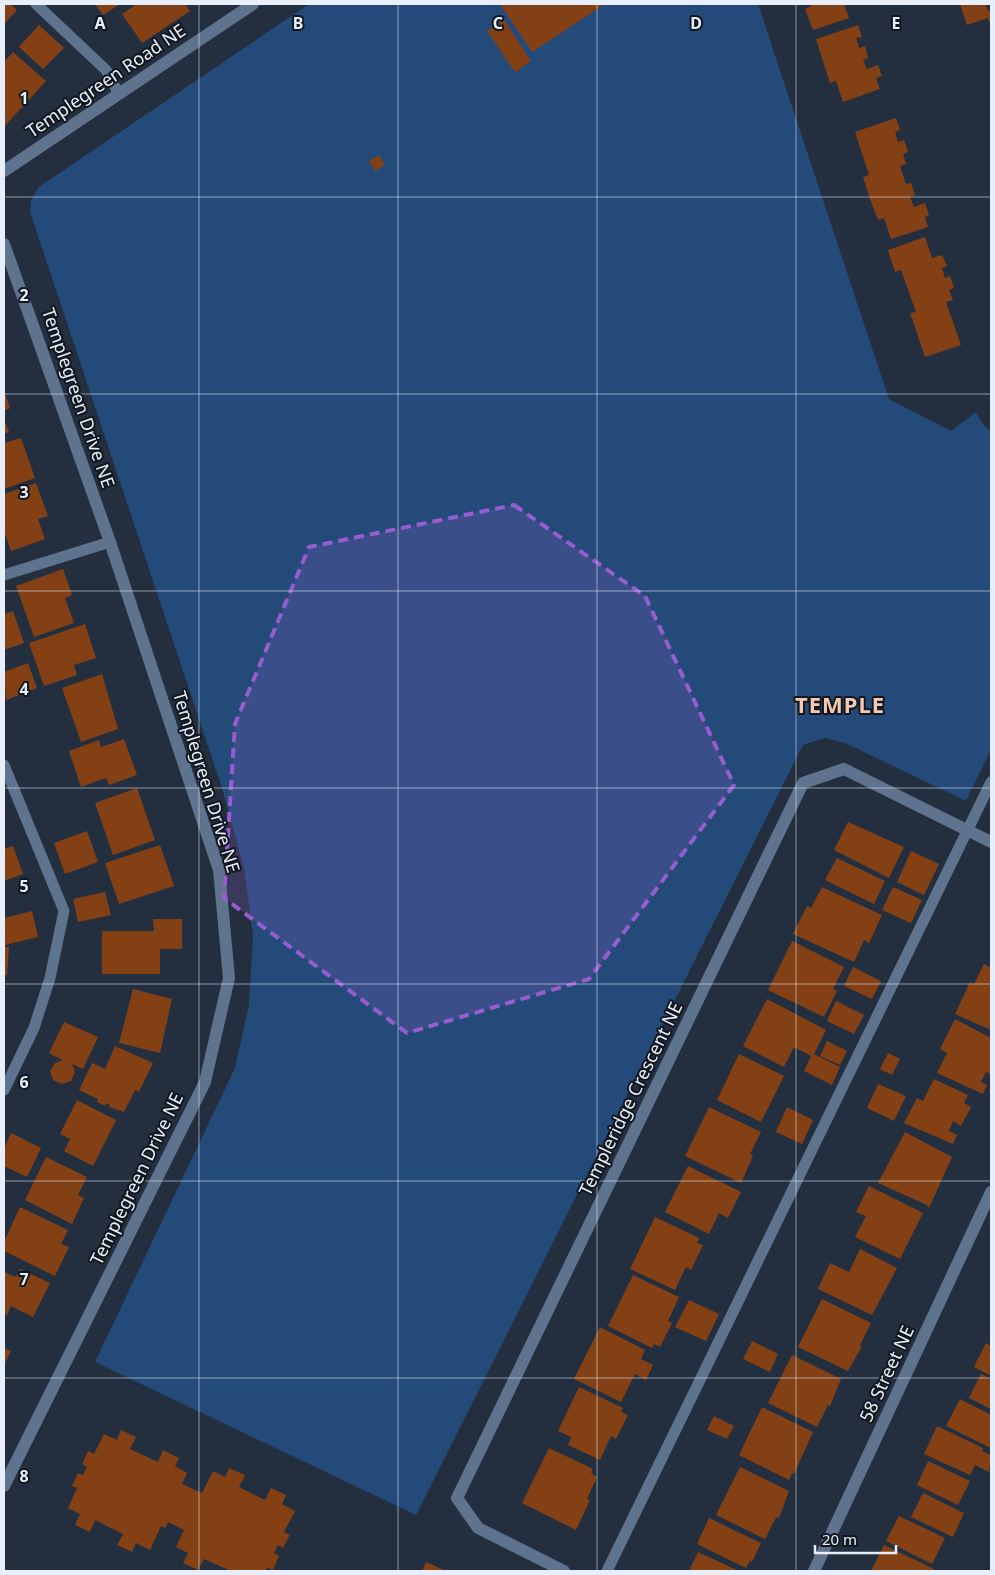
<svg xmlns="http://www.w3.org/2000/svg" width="995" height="1575" font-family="'Noto Sans',sans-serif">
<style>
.green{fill:#244a7a}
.building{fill:#844015}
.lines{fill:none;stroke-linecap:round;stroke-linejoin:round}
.lane{stroke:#5e738e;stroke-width:11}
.street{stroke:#5e738e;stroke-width:12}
.marked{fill:#965dce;fill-opacity:0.2;stroke:#965dce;stroke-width:4;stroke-dasharray:10 6;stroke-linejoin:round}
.grid{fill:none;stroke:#e8effa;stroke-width:1;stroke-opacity:0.55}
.labels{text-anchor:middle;stroke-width:4;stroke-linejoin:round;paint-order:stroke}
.street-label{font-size:18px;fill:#e8effa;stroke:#11171e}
.district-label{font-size:22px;font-weight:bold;letter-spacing:1px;fill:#f5c8b1;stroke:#11171e}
.grid-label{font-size:16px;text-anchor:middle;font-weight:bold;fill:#e8effa;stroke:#11171e;stroke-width:4;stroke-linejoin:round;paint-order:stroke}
</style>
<rect width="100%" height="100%" fill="#232f3f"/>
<!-- green -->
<polygon class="green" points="309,4 758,4 889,399 951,431 976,412 984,426 991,431 991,749 966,801 845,743 825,738 803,745 416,1515 95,1362 235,1068 249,1005 253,935 244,868 222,788 30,212 31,200 39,187"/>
<!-- building -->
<g class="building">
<polygon points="4,4 11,4 17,10 4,24"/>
<polygon points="95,4 120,4 103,15"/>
<polygon points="137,4 185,4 190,11 142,43 122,14"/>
<polygon points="500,4 605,4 532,52"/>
<polygon points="810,4 844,4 849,18 813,30 805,9 811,6"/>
<polygon points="960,4 985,4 988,11 991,9 991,26 988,18 967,25"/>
<polygon points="504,20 531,61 515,72 487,31"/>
<polygon points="39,25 64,48 43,69 19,47"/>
<polygon points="858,25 862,37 856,38 859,48 865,46 868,58 863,60 867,69 878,65 882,76 876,78 880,89 843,102 836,81 830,83 816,39"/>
<polygon points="13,52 46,81 4,127 4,62"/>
<polygon points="896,118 900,130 895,132 898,142 904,140 908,152 903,154 906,164 900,166 906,184 911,183 915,195 910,197 914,207 925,203 929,215 925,217 928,227 891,239 884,218 878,220 870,199 863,177 869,175 855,132"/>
<polygon points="379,155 385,165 375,171 369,161"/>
<polygon points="925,237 932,258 942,255 947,266 942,268 945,278 950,276 954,288 949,290 953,300 946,302 961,345 925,357 910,313 916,312 901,270 895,272 888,250"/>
<polygon points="4,390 10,408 4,411"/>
<polygon points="4,419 9,432 4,434"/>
<polygon points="21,438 35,478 4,489 4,443"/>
<polygon points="36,483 48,516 38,519 45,539 11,551 4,531 4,494"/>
<polygon points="63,569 72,595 65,598 74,623 34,637 16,586"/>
<polygon points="13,611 24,643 4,650 4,614"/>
<polygon points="85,624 96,658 74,665 77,675 44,686 29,643"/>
<polygon points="28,663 37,688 6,700 4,672"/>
<polygon points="102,674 118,729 81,742 62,688"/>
<polygon points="124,739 137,775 109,785 106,778 81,787 69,751 99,740 101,747"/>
<polygon points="137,788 155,840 113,855 95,803"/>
<polygon points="848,822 904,847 889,878 834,850"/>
<polygon points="87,831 98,862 65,874 54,843"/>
<polygon points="160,845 174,886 119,904 105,863"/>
<polygon points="13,846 23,874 4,881 4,849"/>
<polygon points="911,851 939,864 924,895 897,882"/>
<polygon points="837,858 885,881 874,904 825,880"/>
<polygon points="822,887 882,915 869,943 864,940 854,962 793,934 807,906 811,908"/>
<polygon points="893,887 922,900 911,923 882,910"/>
<polygon points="105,892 111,915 78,922 73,899"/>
<polygon points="32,911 38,937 5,945 4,918"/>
<polygon points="153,919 182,919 182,949 160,949 160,974 102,974 102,931 154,931"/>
<polygon points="792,941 844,967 833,989 837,991 824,1017 768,990"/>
<polygon points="4,947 9,947 7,975 4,975"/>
<polygon points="984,964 991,968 991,1030 955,1014 970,982 974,984"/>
<polygon points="853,967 881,981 872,999 844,986"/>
<polygon points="133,989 172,999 160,1053 119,1043"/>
<polygon points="767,999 826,1030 814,1054 840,1067 832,1085 804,1071 811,1056 794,1047 784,1067 743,1046"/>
<polygon points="836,1001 864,1015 854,1034 827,1021"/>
<polygon points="955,1019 991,1038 991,1074 986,1072 981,1082 987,1085 983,1094 937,1073 947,1053 940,1049"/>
<polygon points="64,1022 98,1037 83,1069 72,1064 75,1072 71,1081 62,1084 53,1080 50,1071 55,1063 63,1060 49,1053"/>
<polygon points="827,1041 847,1051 840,1065 820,1056"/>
<polygon points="115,1046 153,1063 139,1092 135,1090 124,1112 109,1107 110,1105 106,1103 105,1106 97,1102 98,1099 79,1090 92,1063 105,1069"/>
<polygon points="888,1053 900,1059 892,1075 880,1069"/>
<polygon points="739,1054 784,1076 761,1122 717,1100"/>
<polygon points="934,1079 968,1095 964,1103 971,1107 961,1126 953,1121 949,1131 957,1135 953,1144 904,1123 917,1098 923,1101"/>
<polygon points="878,1084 906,1096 894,1121 867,1108"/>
<polygon points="77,1100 116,1120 93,1166 64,1151 70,1139 60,1134"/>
<polygon points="709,1107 761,1132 750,1154 753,1156 741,1183 685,1156"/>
<polygon points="787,1107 813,1120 802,1144 776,1132"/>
<polygon points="905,1132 952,1157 929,1208 927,1205 878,1183"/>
<polygon points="11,1133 41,1148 27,1177 4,1166 4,1149"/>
<polygon points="46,1157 87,1177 78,1195 84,1198 72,1224 25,1200"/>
<polygon points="688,1166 741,1192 728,1218 719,1213 709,1234 665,1212"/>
<polygon points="869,1186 923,1213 900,1259 855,1237 866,1216 856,1212"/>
<polygon points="20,1207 68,1230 61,1244 69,1247 55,1276 4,1251 4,1242"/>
<polygon points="655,1217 699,1238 697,1243 703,1245 691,1270 686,1267 675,1290 630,1269"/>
<polygon points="860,1249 897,1268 872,1315 818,1289 830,1263 849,1272"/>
<polygon points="20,1269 50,1283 33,1317 11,1306 7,1315 4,1313 4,1272 16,1277"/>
<polygon points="633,1275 679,1297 668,1321 672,1323 660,1347 654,1344 652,1348 608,1326"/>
<polygon points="822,1299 871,1323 860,1345 862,1346 848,1371 798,1347"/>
<polygon points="689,1300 719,1314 706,1341 675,1327"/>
<polygon points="600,1327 645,1350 641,1359 653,1365 646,1380 635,1374 621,1402 574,1379"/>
<polygon points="752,1341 778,1354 770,1372 743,1359"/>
<polygon points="986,1343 991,1346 991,1376 974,1367"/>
<polygon points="4,1348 11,1351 4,1365"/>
<polygon points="792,1355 841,1379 830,1406 828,1405 817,1427 768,1403"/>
<polygon points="981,1374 991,1379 991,1409 969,1398"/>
<polygon points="579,1387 623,1408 621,1412 628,1415 616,1439 611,1436 600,1460 568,1445 571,1437 558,1431"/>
<polygon points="960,1399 991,1415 991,1448 946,1426"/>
<polygon points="762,1407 813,1432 794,1474 792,1473 789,1480 739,1455"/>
<polygon points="714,1416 734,1426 727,1439 707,1430"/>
<polygon points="937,1426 983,1448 982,1451 991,1455 989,1472 975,1465 970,1475 924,1454"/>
<polygon points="121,1430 136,1437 130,1449 158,1462 163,1450 179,1458 175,1466 187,1473 182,1484 202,1493 213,1471 225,1477 229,1468 245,1475 239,1487 265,1500 271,1488 286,1495 282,1504 295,1511 284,1532 290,1535 283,1548 278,1545 274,1553 279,1556 273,1570 267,1567 266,1571 231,1571 204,1559 198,1570 183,1563 188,1553 176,1547 184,1530 168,1522 165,1528 161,1526 150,1550 136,1543 132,1552 117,1545 123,1534 95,1520 90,1532 75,1525 80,1514 68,1508 77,1488 72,1486 78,1473 83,1475 87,1467 82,1464 88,1451 94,1454 104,1434 117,1440"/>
<polygon points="549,1448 593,1469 591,1473 597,1477 587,1499 590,1500 576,1530 522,1503"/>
<polygon points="928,1461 970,1481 958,1505 917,1485"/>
<polygon points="740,1467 789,1491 779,1518 776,1517 765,1539 716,1515"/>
<polygon points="923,1493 964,1513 953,1537 911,1517"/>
<polygon points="899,1516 945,1538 932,1564 886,1541"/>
<polygon points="709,1518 761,1543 752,1562 750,1561 746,1568 697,1544"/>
<polygon points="884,1545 934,1569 933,1571 871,1571"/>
<polygon points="698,1552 739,1571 689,1571"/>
<polygon points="426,1562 446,1571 422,1571"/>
</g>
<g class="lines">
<!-- lane -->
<g class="lane">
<polyline points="36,4 106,70 119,94"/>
<polyline points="4,575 110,542"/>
<polyline points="4,765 64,911 50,978 34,1028 4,1090"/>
<polyline points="607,1571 991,782"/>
</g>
<!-- street -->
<g class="street">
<polyline points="4,171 253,4"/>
<polyline points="4,244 110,542 219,870 229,978 205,1082 4,1486"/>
<polyline points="564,1571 478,1528 457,1498 803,783 844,769 991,842"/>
<polyline points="814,1571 991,1192"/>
</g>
</g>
<!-- marked area -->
<path class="marked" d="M514 505 645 596 734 785 589 979 407 1033 224 898 235 724 309 547Z"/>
<!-- grid -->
<path class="grid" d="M199 4V1571M398 4V1571M597 4V1571M796 4V1571M4 197H991M4 394H991M4 591H991M4 788H991M4 984H991M4 1181H991M4 1378H991"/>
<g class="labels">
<!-- street labels -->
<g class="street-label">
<text transform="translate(106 81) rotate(-34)" y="6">Templegreen Road NE</text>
<text transform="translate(78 398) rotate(71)" y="6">Templegreen Drive NE</text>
<text transform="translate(206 782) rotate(73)" y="6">Templegreen Drive NE</text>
<text transform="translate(631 1099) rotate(-64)" y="6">Templeridge Crescent NE</text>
<text transform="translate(137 1179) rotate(-64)" y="6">Templegreen Drive NE</text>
<text transform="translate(887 1374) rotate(-65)" y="6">58 Street NE</text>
</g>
<!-- district labels -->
<g class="district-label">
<text x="840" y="713">TEMPLE</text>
</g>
</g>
<g class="grid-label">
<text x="100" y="29">A</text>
<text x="298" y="29">B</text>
<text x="498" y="29">C</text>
<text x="696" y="29">D</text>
<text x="896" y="29">E</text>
<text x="24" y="104">1</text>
<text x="24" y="301">2</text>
<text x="24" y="498">3</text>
<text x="24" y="695">4</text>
<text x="24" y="892">5</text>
<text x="24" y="1088">6</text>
<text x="24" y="1285">7</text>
<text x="24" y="1482">8</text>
</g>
<!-- border -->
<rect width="995" height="1575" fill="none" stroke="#e8effa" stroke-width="10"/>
<!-- scale -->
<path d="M815 1545v8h81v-8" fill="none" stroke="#e8effa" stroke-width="2.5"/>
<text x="822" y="1545" font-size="15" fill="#e8effa" stroke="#11171e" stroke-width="4" paint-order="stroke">20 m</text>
</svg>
